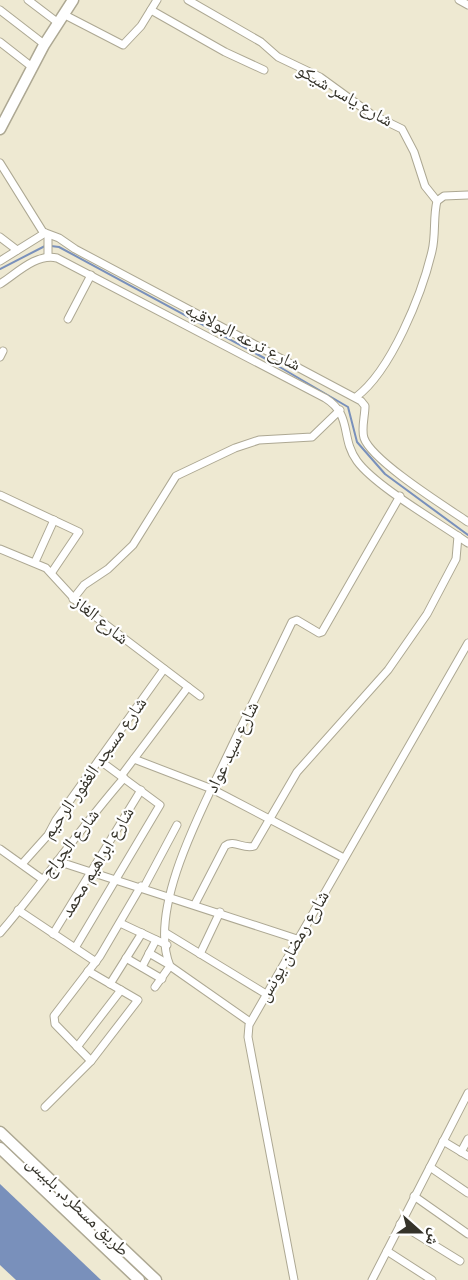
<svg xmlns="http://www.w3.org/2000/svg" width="468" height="1280" font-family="Overpass,'Noto Naskh Arabic',sans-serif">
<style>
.water{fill:#7990bb}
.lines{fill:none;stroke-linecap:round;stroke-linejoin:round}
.stream{stroke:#7990bb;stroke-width:2}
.street-casing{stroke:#ada893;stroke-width:9}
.secondary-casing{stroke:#ada893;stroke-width:13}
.primary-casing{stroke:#ada893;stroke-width:13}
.street{stroke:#fff;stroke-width:7}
.secondary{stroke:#fff;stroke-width:10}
.primary{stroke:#fff;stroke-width:10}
.labels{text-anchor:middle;stroke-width:4.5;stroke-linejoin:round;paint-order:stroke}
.street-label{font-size:18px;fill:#35332a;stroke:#fff}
</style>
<rect width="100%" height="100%" fill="#eee9d2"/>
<!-- water -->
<polygon class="water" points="0,1184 101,1280 16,1280 0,1265"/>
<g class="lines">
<!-- stream -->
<g class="stream">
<polyline points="51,246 59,247 266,359 348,407 357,442 385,474 468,535"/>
<polyline points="0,269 45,246"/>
</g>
<!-- street casing -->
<g class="street-casing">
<g id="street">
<polyline points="28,0 57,22"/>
<polyline points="188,0 261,42 278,57 320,77 371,114 402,129 414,152 425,186 437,201"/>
<polyline points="459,0 468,5"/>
<polyline points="0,10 44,44"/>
<polyline points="151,10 225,52 264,70"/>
<polyline points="63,14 123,45 141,26 157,0"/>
<polyline points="0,42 32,67"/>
<path d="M0 163 43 232 59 238 75 249 361 401 365 406C365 416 361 429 364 438 372 461 446 507 468 522"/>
<polyline points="0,237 17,250"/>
<polyline points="48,256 48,235"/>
<polyline points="0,261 45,233"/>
<path d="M0 284C16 274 36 253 57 258L325 398C353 415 340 438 357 461 376 487 440 523 468 543"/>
<polyline points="68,319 91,275"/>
<polyline points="0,357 3,351"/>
<path d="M356 397C391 371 422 294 432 251 436 235 433 217 437 201L444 196 468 195"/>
<polyline points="0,495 79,532 52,572"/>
<polyline points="0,549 46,568 80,605 200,696"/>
<polyline points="35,562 54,520"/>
<polyline points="73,599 84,585 108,569 133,545 176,476 235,448 259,440 312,437 340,410"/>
<polyline points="134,759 212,789 344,858"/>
<polyline points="121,776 188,687"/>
<polyline points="0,849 42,879"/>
<polyline points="57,861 297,939"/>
<polyline points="22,864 48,835 56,820 164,669"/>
<polyline points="144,887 177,825"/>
<path d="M195 904 225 846C234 839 244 850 254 846L297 772 388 670 427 614 456 559 458 536"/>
<polyline points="18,910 96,962"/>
<polyline points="120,923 167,945"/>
<path d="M0 933C44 882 80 828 124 778"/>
<polyline points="166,933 266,994"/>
<polyline points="53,934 141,790"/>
<polyline points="75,948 160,805 99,760"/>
<polyline points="149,953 168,964"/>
<polyline points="200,954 220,912"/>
<polyline points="126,958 162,979"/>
<polyline points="142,967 156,940"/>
<polyline points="110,984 142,933"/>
<polyline points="155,987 170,966"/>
<path d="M250 1022 170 966C146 907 207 800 232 746 252 705 272 664 292 622L297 620 319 633 322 632 400 496"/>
<polyline points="77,1047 121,990"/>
<polyline points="91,1061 55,1024 54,1016 100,956 141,886"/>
<polyline points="45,1107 91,1061 138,1000 88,971"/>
<polyline points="443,1141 468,1156"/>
<polyline points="461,1152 468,1139"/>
<polyline points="430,1167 468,1193"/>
<polyline points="414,1196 468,1234"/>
<polyline points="400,1224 460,1261"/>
<polyline points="387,1251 432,1280"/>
<polyline points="294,1280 248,1037 249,1025 468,643"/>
<polyline points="372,1280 468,1093"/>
</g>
</g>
<!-- secondary casing -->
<g class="secondary-casing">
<polyline id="secondary" points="0,129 44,45 73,0"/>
</g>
<!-- primary casing -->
<g class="primary-casing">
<g id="primary">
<polyline points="0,1132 156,1280"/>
<polyline points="0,1148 139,1280"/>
</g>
</g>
<!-- street -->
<use href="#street" class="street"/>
<!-- secondary -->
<use href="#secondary" class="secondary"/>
<!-- primary -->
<use href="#primary" class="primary"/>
</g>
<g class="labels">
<!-- street labels -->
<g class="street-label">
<text transform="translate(345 95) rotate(30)" y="6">شارع ياسر شيكو</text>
<text transform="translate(243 337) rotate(27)" y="6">شارع ترعه البولاقيه</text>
<text transform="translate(101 620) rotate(39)" y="6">شارع الغاز</text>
<text transform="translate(232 747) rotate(-64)" y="6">شارع سيد عواد</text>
<text transform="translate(94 768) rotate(-55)" y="6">شارع مسجد الغفور الرحيم</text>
<text transform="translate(70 843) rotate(-52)" y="6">شارع الجراج</text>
<text transform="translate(97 862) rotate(-59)" y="6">شارع ابراهيم محمد</text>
<text transform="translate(293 946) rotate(-60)" y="6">شارع رمضان يونس</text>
<text transform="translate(78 1206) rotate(44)" y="6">طريق مسطرد, بلبيس</text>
</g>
</g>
<!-- north arrow -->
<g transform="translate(420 1232) rotate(111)" stroke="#ffffff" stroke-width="4.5" paint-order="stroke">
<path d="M0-4.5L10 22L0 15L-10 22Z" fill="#35332a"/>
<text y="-9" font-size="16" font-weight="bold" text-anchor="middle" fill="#35332a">ش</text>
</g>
</svg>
